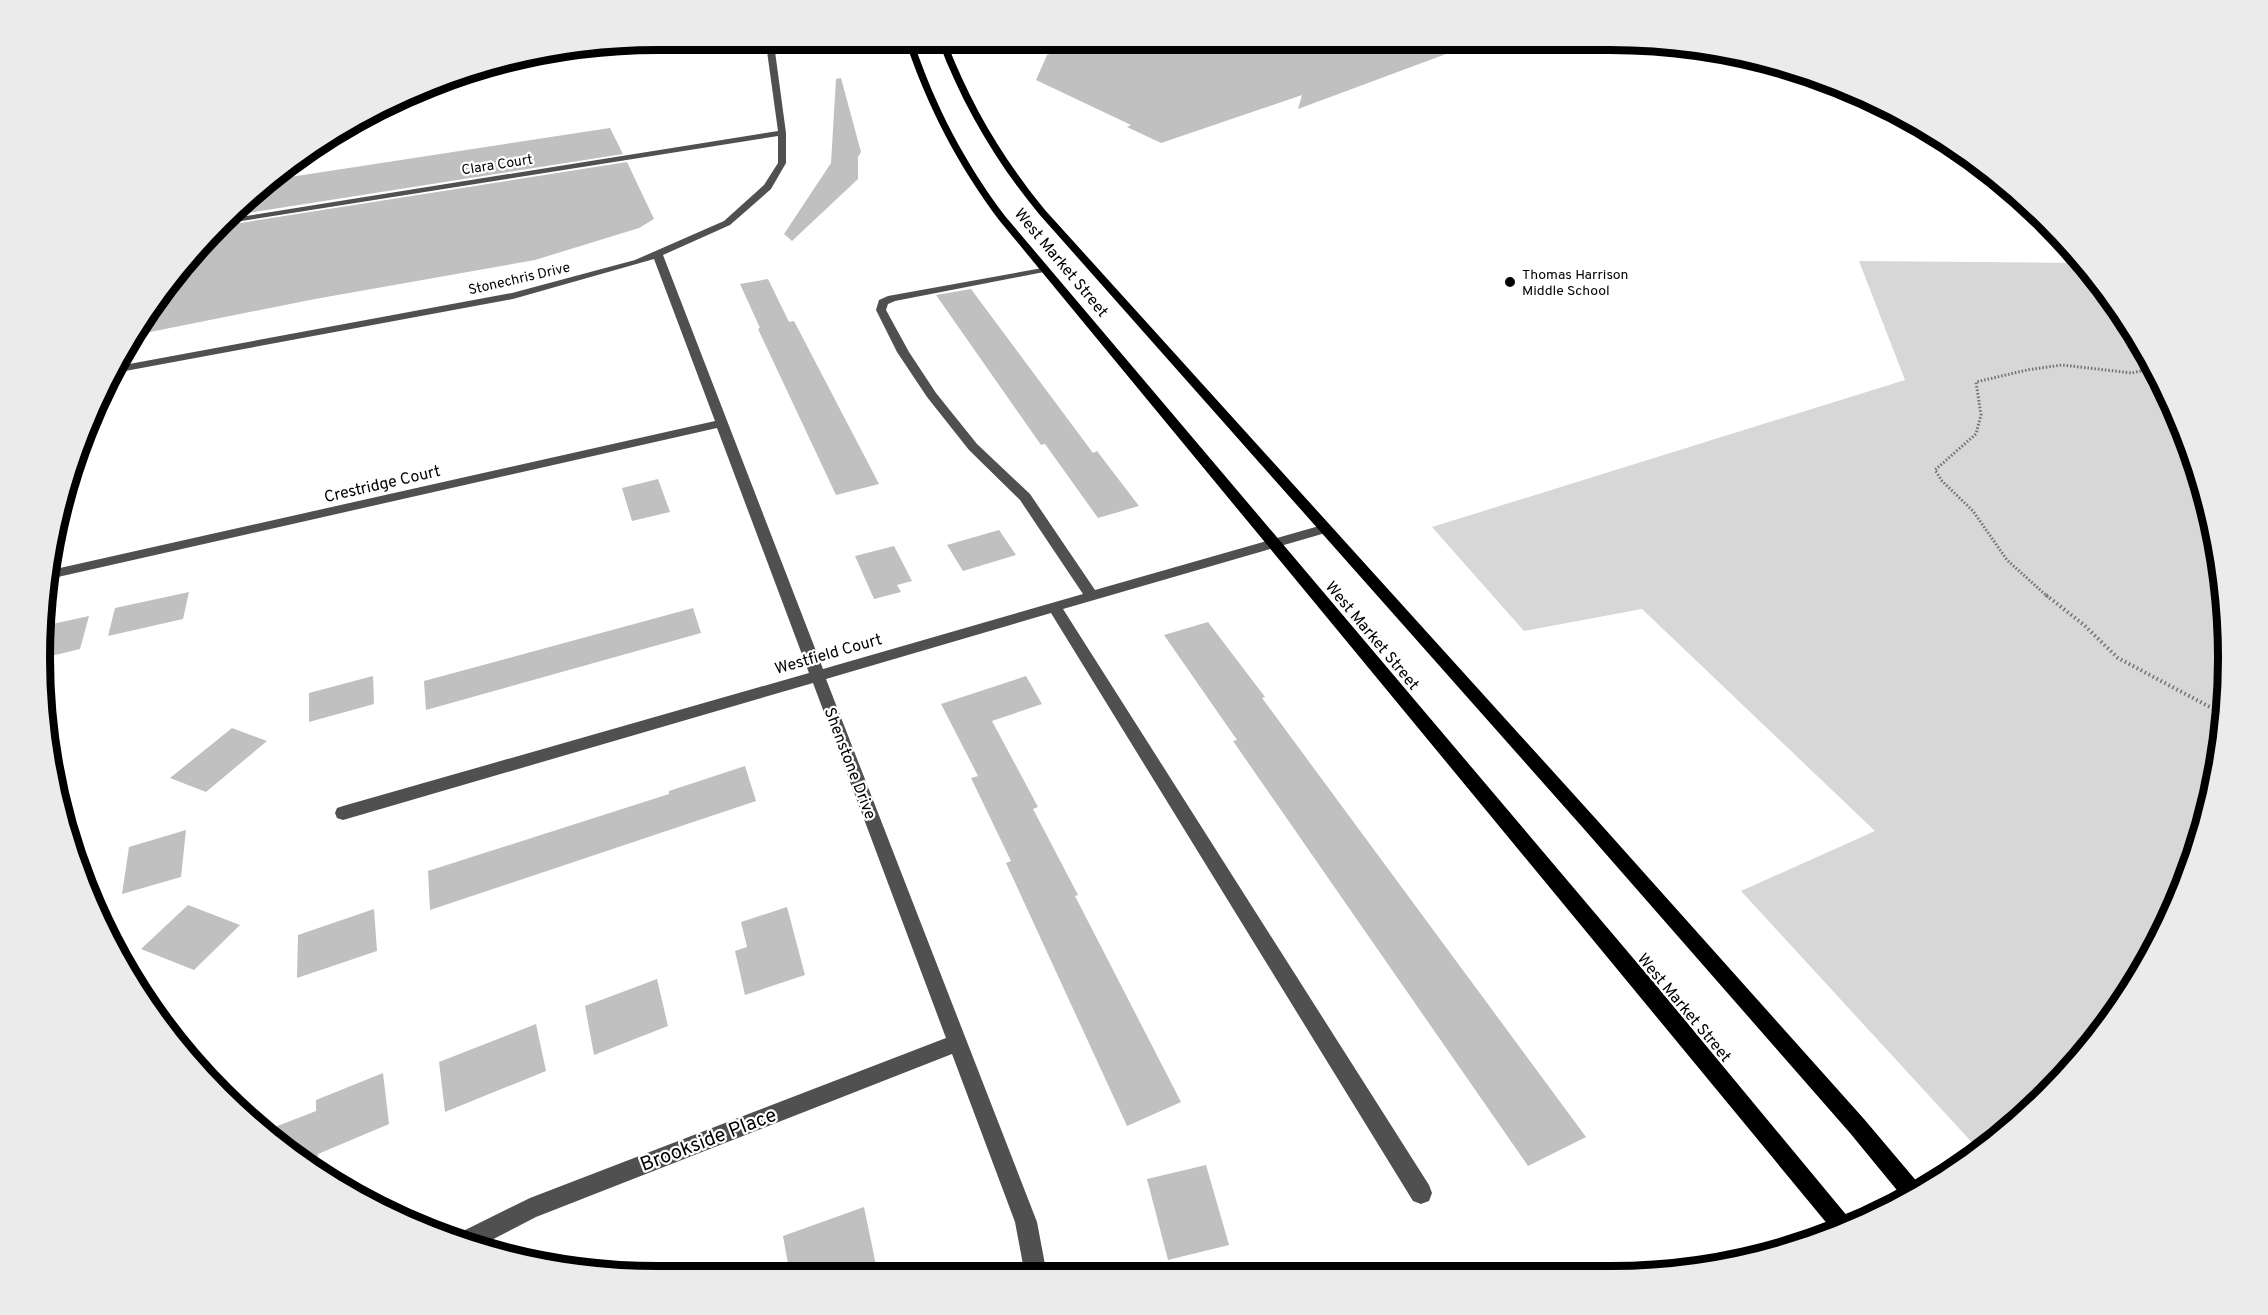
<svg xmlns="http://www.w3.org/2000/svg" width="2268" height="1315" font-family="Overpass,sans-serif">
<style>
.green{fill:#d7d7d7}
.building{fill:#c0c0c0}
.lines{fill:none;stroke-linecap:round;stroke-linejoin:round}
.path-far1{stroke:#727272;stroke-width:3;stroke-dasharray:1.5 2;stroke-linecap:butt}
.path{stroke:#727272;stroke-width:4;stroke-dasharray:1.5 3;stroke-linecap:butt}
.minor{fill:#505050;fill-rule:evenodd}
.major{fill:#000;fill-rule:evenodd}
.poi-dot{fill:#000;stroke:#fff;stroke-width:2}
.labels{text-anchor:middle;stroke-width:4.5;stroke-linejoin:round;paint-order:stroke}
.far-street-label{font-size:14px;fill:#000;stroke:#fff}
.far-poi-label{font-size:14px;fill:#000;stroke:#fff;text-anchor:start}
.street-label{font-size:16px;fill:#000;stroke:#fff}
.near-street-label{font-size:20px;fill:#000;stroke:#fff}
.rim{fill:none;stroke:#000;stroke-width:8}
</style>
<rect width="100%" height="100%" fill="#fff"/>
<!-- green -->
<polygon class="green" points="1859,261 2083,263 2125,314 2182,420 2217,536 2229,657 2217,778 2182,894 2125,1001 2048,1095 1978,1149 1741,891 1875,831 1642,609 1524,631 1432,527 1905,380"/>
<!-- building -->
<g class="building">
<polygon points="1472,41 1473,44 1298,109 1302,95 1161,143 1127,127 1131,125 1036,80 1047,55 1090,42"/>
<polygon points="841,78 861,152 858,157 858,179 792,241 784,234 831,163 836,79"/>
<polygon points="610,128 623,154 223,217 264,181"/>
<polygon points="627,162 654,219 639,228 535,260 315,299 130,336 143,314 215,227"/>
<polygon points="768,279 789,322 794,321 879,484 836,495 758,329 760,328 740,284"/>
<polygon points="971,289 1093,453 1097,451 1139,506 1098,518 1045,444 1041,445 936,295"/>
<polygon points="658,479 670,512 632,521 622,488"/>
<polygon points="999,530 1016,555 963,571 947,545"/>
<polygon points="894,546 912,581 897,585 901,592 874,599 855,556"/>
<polygon points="189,592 183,619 108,636 115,608"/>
<polygon points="693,608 701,633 426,710 424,681"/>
<polygon points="89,616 80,649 39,659 43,626"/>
<polygon points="1208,622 1265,697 1262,698 1586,1137 1528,1166 1233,741 1237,740 1164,635"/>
<polygon points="373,676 374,704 309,722 309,693"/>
<polygon points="1026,676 1042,704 992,721 1038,807 1033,809 1078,895 1075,896 1181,1102 1127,1126 1006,863 1011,861 971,778 978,776 941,704"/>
<polygon points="232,728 267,741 206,792 170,778"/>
<polygon points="745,766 756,801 430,910 428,871 669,794 669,791"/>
<polygon points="186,830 181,877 122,894 129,847"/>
<polygon points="188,905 240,925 194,970 141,949"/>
<polygon points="787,907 805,975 745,995 735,951 747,947 741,922"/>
<polygon points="374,909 377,951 297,978 298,935"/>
<polygon points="657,979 668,1026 594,1055 585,1006"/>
<polygon points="536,1024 546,1071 445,1112 439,1062"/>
<polygon points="383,1073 389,1124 318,1154 319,1174 262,1132 316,1111 316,1100"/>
<polygon points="1206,1165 1229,1245 1168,1260 1147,1179"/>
<polygon points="864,1207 878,1275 790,1275 783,1236"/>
</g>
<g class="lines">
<!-- path-far1 -->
<polyline class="path-far1" points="2048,597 2007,560 1973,511 1942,481 1935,470 1976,434 1981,415 1976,382 2027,370 2062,365 2132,373 2154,368"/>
<!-- path -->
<polyline class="path" points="2046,595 2084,625 2118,658 2223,714"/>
<!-- minor -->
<polygon class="minor" points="766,44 774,44 786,133 786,163 771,189 730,225 663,255 823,669 1083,594 1020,500 969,450 927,397 897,352 876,310 879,300 888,296 1048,267 1048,271 1044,272 895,301 888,304 886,310 909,352 936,393 977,444 1030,494 1095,590 1319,526 1324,525 1331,529 1329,532 1063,609 1429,1185 1432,1193 1429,1201 1421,1204 1413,1201 1051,613 826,679 1037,1222 1047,1275 1025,1275 1015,1222 952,1054 536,1217 478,1247 452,1240 453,1236 530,1198 946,1038 813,683 343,820 337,818 335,813 337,808 343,806 809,673 717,428 49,579 51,570 715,421 654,259 513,299 109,374 113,367 512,293 635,260 724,221 764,185 778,163 778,136 216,225 221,220 778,131"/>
<!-- major -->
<g class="major">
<path d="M906 43H914C935 106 965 163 1005 216L1655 984 1853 1223 1834 1232 999 220C958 165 928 108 906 43Z"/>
<path d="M939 43H947C971 105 1003 159 1045 210L1596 819 1864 1119 1924 1190 1905 1200 1850 1133 1584 829 1039 214C996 162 963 106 939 43Z"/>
</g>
</g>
<!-- markers -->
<circle class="poi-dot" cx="1510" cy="282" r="6"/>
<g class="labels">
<!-- far-street labels -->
<g class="far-street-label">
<text transform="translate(497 164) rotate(-9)" y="5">Clara Court</text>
<text transform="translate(519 278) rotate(-13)" y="5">Stonechris Drive</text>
</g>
<!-- far-poi labels -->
<g class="far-poi-label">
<text x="1522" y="279">Thomas Harrison<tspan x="1522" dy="16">Middle School</tspan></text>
</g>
<!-- street labels -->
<g class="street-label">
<text transform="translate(1062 262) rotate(50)" y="6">West Market Street</text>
<text transform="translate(382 483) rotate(-13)" y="6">Crestridge Court</text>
<text transform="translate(1373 635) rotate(50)" y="6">West Market Street</text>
<text transform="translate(828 653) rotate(-16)" y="6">Westfield Court</text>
<text transform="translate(851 763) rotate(69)" y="6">Shenstone Drive</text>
<text transform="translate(1685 1007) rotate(50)" y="6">West Market Street</text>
</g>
<!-- near-street labels -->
<g class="near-street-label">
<text transform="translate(708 1139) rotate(-21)" y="7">Brookside Place</text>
</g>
</g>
<!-- crop -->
<path d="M0 0H2268V1315H0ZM658 50H1610A608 608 0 0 1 2218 658V658A608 608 0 0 1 1610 1266H658A608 608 0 0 1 50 658V658A608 608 0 0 1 658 50Z" fill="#ebebeb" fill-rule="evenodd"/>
<path class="rim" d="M658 50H1610A608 608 0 0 1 2218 658V658A608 608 0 0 1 1610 1266H658A608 608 0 0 1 50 658V658A608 608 0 0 1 658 50Z"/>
</svg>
